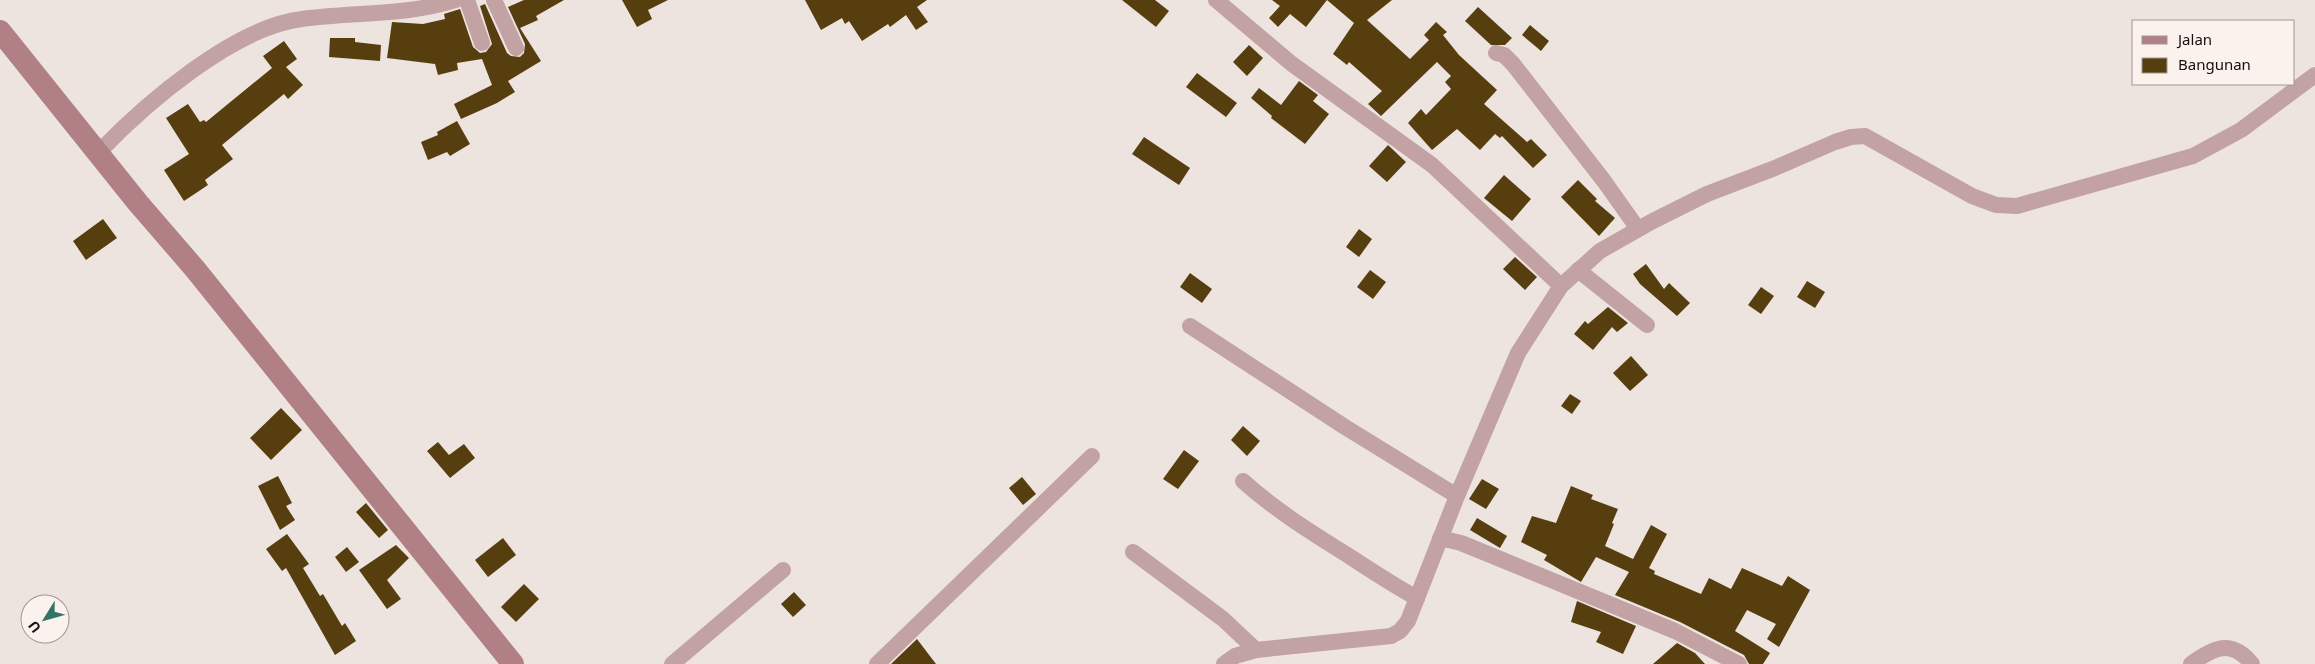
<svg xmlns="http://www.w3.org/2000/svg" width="2315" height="664" font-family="'Noto Sans',sans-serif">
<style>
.building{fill:#573e0f}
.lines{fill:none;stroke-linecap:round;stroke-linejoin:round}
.street{stroke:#c3a2a4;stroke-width:16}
.secondary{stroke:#b08084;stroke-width:22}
</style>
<rect width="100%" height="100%" fill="#ede4e0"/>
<!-- building -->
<g class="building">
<polygon points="524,0 564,0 536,16 538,20 520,28 541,61 508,81 515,92 497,103 461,119 454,104 492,85 482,59 457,63 458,70 438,75 435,64 387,58 392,22 423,24 445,19 444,14 460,9 473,47 480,53 486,52 492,44 480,6 485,4 507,53 511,56 520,57 524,53 525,44 508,7"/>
<polygon points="622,0 668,0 648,10 652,19 637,27"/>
<polygon points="805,0 927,0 917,7 928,22 916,30 906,15 890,27 888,24 862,41 849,21 845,24 842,18 821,30"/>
<polygon points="1122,0 1155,0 1169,11 1156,27"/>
<polygon points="1272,0 1392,0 1367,20 1410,59 1429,40 1424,35 1436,22 1447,32 1443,35 1459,55 1497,90 1484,104 1527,142 1531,139 1547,155 1533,168 1502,136 1500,138 1495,134 1480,150 1457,129 1432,150 1408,123 1421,109 1426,115 1451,89 1445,82 1451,76 1437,62 1381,116 1368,104 1382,91 1349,62 1347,65 1333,54 1354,23 1327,0 1306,27 1290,14 1278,27 1269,18 1280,6"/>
<polygon points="1478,7 1512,38 1505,45 1491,45 1465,21"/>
<polygon points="1530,25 1549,41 1541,51 1522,35"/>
<polygon points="330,38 355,38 355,42 381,45 380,61 329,57"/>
<polygon points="284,41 297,59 286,67 303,85 288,99 284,94 222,145 233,159 205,180 208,185 184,201 164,170 189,154 166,118 188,104 200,122 204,120 206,122 272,68 263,56"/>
<polygon points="1249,45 1263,58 1247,76 1233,62"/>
<polygon points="1197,73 1237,103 1226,117 1186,87"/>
<polygon points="1299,81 1318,95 1313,101 1329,114 1305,144 1271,118 1272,116 1251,98 1259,88 1281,105"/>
<polygon points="457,121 470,144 450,156 447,152 428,160 421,142 438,135 437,132"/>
<polygon points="1144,137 1190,168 1179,185 1132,154"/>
<polygon points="1388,145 1406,162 1387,182 1369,166"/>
<polygon points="1504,175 1531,199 1512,221 1484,198"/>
<polygon points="1578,180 1597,199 1595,201 1615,218 1599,236 1561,197"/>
<polygon points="103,219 117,238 86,260 73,241"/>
<polygon points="1359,229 1372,239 1359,257 1346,247"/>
<polygon points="1515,257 1537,277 1525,290 1503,269"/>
<polygon points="1646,264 1664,289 1669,283 1690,303 1677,316 1640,284 1633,274"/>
<polygon points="1370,270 1386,282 1373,299 1357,287"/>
<polygon points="1190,273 1212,289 1202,303 1180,287"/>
<polygon points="1807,281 1825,292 1815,308 1797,297"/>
<polygon points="1761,287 1774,296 1761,314 1748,305"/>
<polygon points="1608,307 1628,323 1617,332 1612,327 1593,350 1574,334 1585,321 1588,324"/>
<polygon points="1631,356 1648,375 1630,391 1613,373"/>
<polygon points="1570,394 1581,401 1572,414 1561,406"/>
<polygon points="281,408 302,430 271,460 250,438"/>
<polygon points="1243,426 1260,441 1247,456 1231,440"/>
<polygon points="438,442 449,455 464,444 475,458 450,478 427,451"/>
<polygon points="1184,450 1199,461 1178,489 1163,479"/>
<polygon points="278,476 292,503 286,506 295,520 280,530 258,486"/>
<polygon points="1022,477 1036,494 1023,505 1009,488"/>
<polygon points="1482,479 1499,489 1486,509 1469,499"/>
<polygon points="1571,486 1593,495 1591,499 1618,509 1612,523 1614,524 1605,546 1633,559 1651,525 1667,534 1649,568 1655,571 1654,574 1701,594 1709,578 1731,589 1742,568 1782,586 1788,576 1810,590 1779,647 1767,639 1776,624 1747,610 1735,631 1770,653 1763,664 1749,664 1744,655 1680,622 1615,595 1629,572 1596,557 1581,582 1544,560 1547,555 1521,542 1532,516 1556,523"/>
<polygon points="366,503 388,530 379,538 356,512"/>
<polygon points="1477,518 1507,536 1500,548 1470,530"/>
<polygon points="287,534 309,564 303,568 320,596 323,594 342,626 345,623 356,641 335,655 286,568 282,571 266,549"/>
<polygon points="503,538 516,555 488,577 475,560"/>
<polygon points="396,545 409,558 387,580 401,599 387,609 359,570"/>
<polygon points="347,547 359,562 346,572 335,557"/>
<polygon points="524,584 539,599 516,622 501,607"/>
<polygon points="794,592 806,605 793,617 781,604"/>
<polygon points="1577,601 1636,626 1623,654 1596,642 1601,632 1571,622"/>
<polygon points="917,639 936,664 891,664"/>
<polygon points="1677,643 1695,653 1705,664 1653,664"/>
</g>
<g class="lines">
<!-- street -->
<g class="street">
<polyline points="467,0 482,43"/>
<polyline points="494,0 516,48"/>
<polyline points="1216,0 1292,64 1432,165 1561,286"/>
<polyline points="1496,53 1504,55 1513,64 1604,181 1638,229"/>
<path d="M99 152C145 104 234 27 302 19 353 12 406 16 456 0"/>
<polyline points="1578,270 1647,325"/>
<polyline points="1190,326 1345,427 1457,496"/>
<path d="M1243 481C1275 510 1312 533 1349 556 1372 571 1393 585 1417 598"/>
<polyline points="1440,538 1461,543 1488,554 1675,631 1739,664"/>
<polyline points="1133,552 1223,619 1256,650"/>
<polyline points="672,664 783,570"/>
<polyline points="877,664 1092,456"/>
<polyline points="1224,664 1235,656 1256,650 1391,636 1400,631 1408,621 1457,496 1518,353 1561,286 1600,251 1651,222 1707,194 1775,168 1835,142 1851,137 1865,136 1972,196 1996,205 2017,206 2193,156 2241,130 2315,75"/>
<path d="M2191 664C2213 648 2231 638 2252 664"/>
</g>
<!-- secondary -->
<polyline class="secondary" points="0,31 138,203 195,269 513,664"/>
</g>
<!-- legend -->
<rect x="2132" y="20" width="162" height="65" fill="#fbf1ed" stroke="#9f9795"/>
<rect x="2142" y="36" width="25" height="8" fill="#b08084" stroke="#9f9795"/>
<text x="2178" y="45" font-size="15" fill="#141110">Jalan</text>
<rect x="2142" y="58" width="25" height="15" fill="#573e0f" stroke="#9f9795"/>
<text x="2178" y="70" font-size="15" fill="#141110">Bangunan</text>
<!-- north arrow -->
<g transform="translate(45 619) rotate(233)"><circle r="24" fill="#fbf1ed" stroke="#9f9795"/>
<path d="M0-4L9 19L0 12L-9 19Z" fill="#327567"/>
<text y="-8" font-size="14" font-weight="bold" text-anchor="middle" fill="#141110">U</text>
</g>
</svg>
